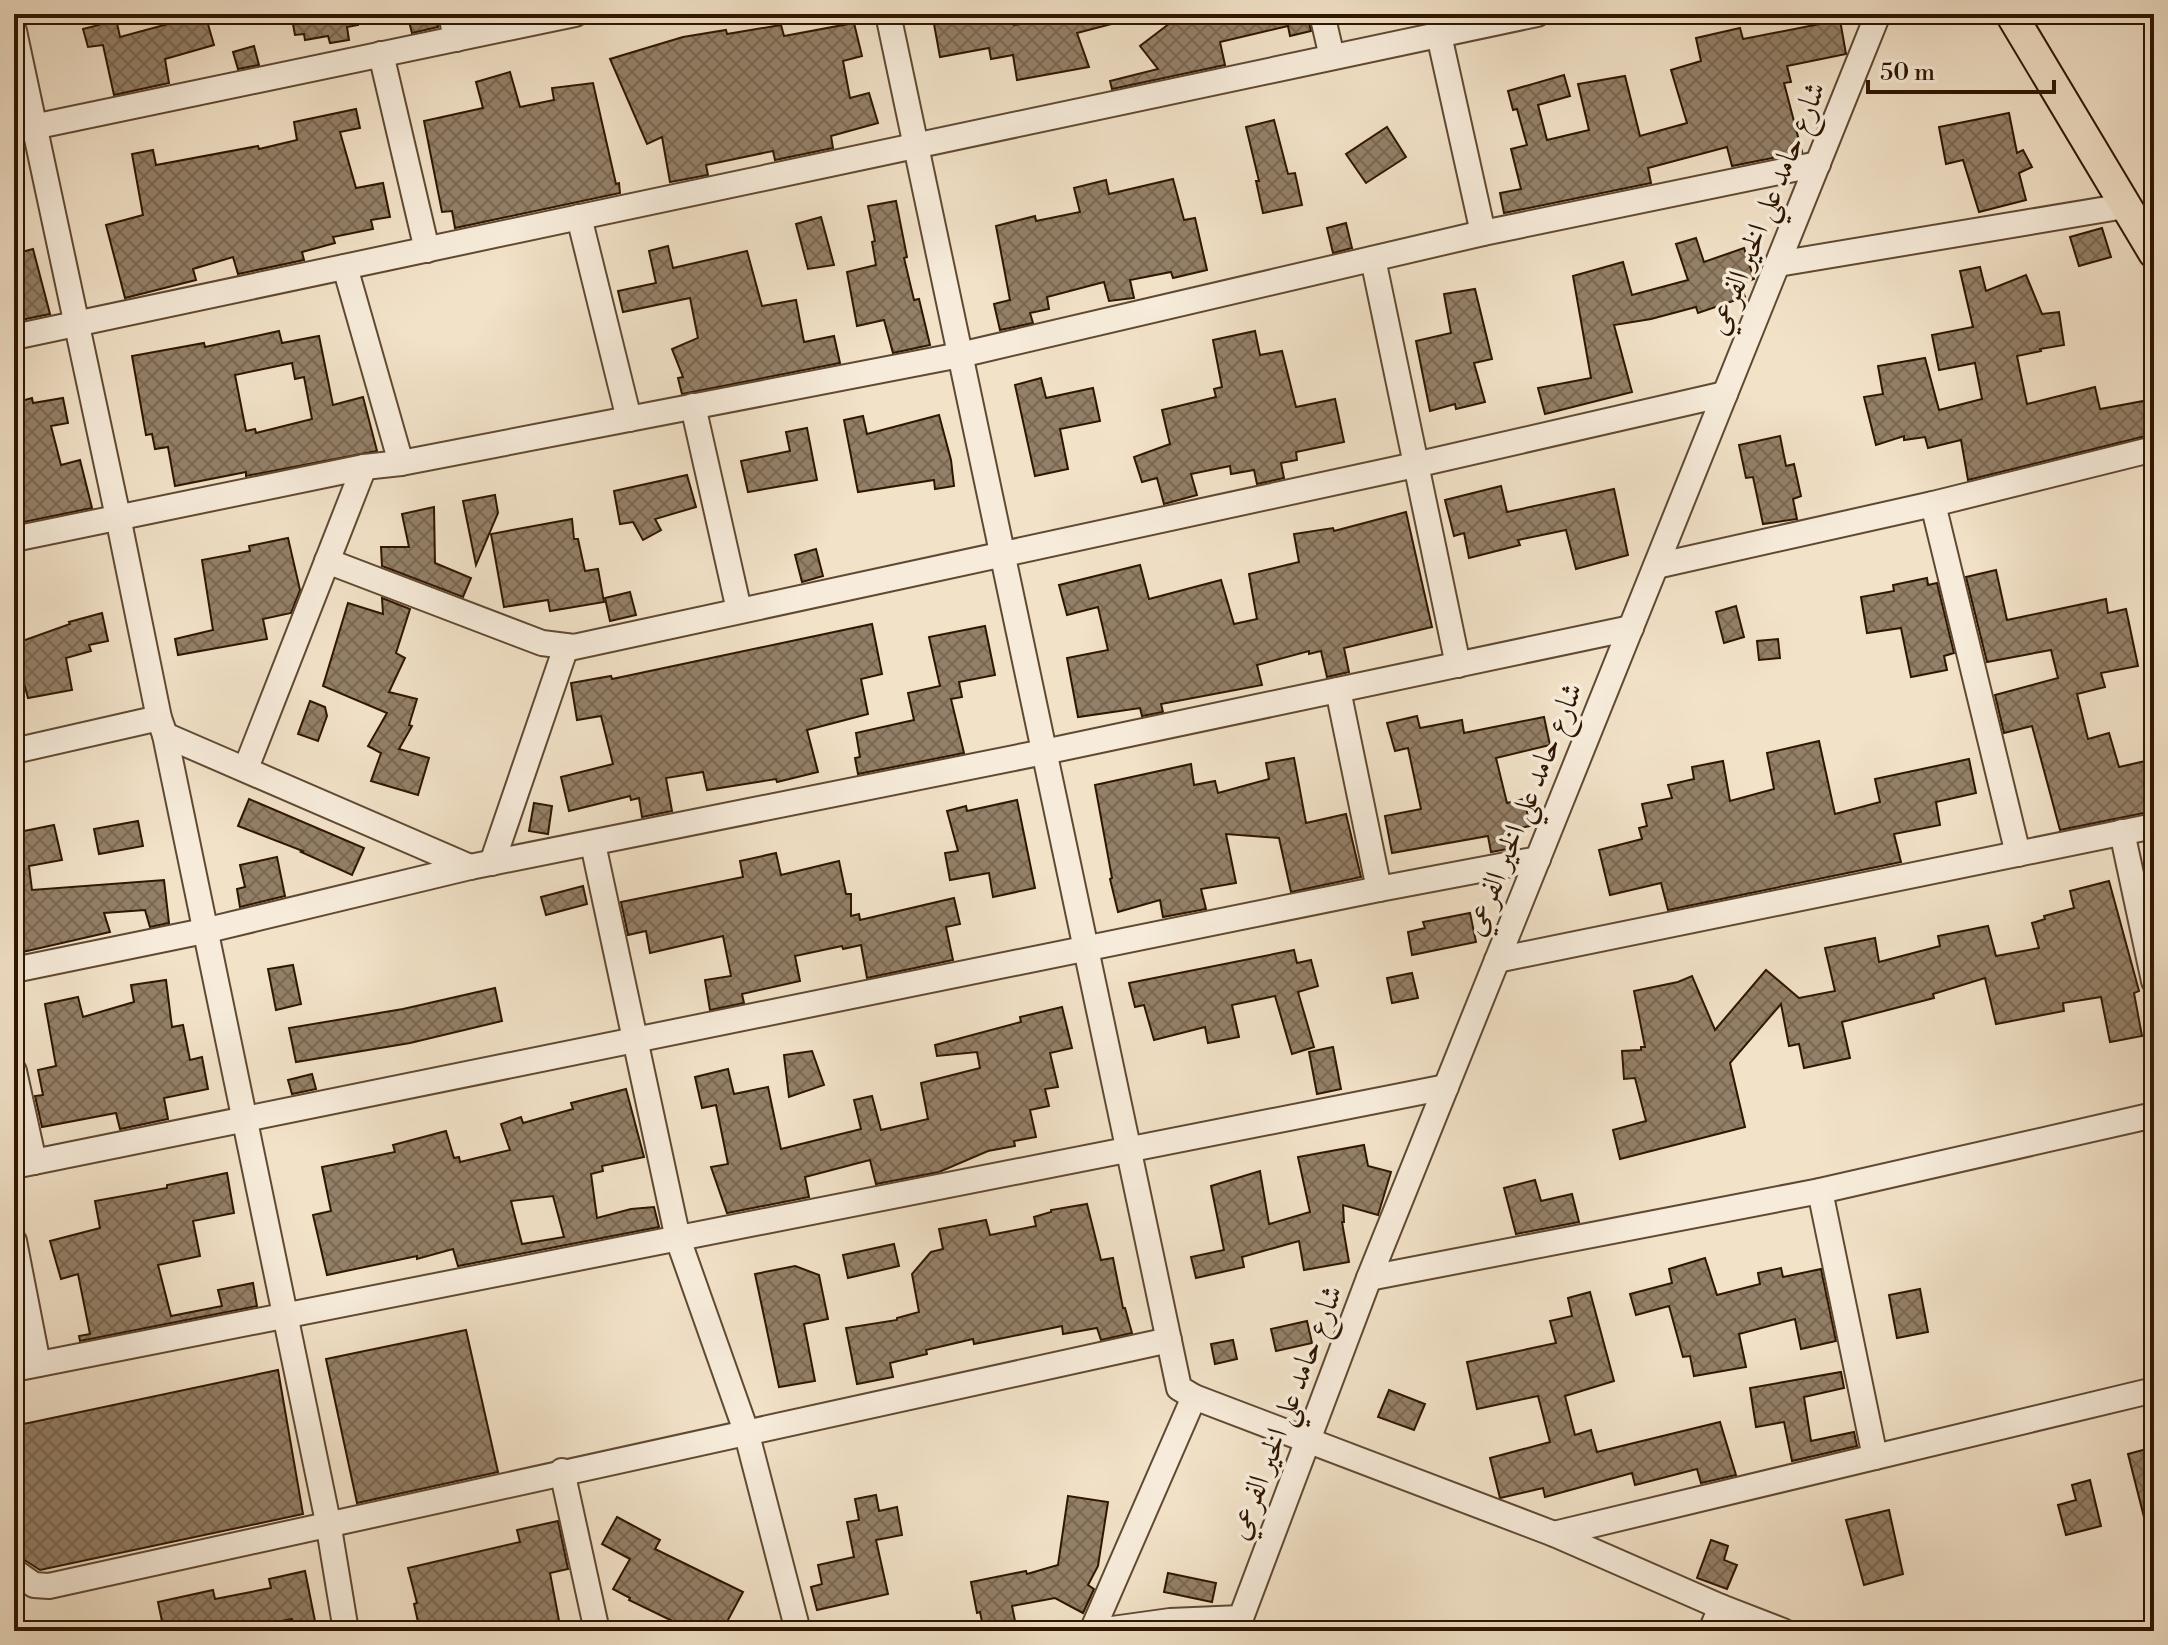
<svg xmlns="http://www.w3.org/2000/svg" width="2168" height="1645" font-family="'Libre Bodoni',Amiri,serif">
<style>
.building{fill:url(#building-cross-hatch);stroke:#2f1600;stroke-width:2;fill-rule:evenodd}
.lines{fill:none;stroke-linecap:round;stroke-linejoin:round}
.minor-casing{stroke:#604932;stroke-width:28}
.major-casing{stroke:#2f1600;stroke-width:34}
.minor{stroke:#f7ecdb;stroke-width:24}
.major{stroke:#f2e2c8;stroke-width:30}
.labels{text-anchor:middle;stroke-width:7;stroke-linejoin:round;paint-order:stroke}
.street-label{font-size:30px;fill:#2f1600;stroke:#f7ecdb}
</style>
<defs>
<pattern id="building-cross-hatch" width="8" height="8" patternUnits="userSpaceOnUse" patternTransform="scale(2)"><rect width="8" height="8" fill="#948068"/><path d="M0 0l8 8M0 8l8-8" fill="none" stroke="#796853"/></pattern>
</defs>
<rect width="100%" height="100%" fill="#f2e2c8"/>
<filter id="stains"><feTurbulence type="fractalNoise" baseFrequency=".0025" numOctaves="4"/><feColorMatrix values="0 0 0 0 .2 0 0 0 0 .09 0 0 0 0 .02 0 0 0 .5 -.17"/></filter>
<radialGradient id="worn" r=".72"><stop offset=".6" stop-color="#630" stop-opacity="0"/><stop offset="1" stop-color="#630" stop-opacity=".3"/></radialGradient>
<!-- building -->
<g class="building">
<polygon points="97,14 115,14 120,37 205,14 214,45 165,59 169,83 114,95 103,45 88,47 83,29 99,25"/>
<polygon points="291,14 357,14 358,25 347,27 349,40 330,43 328,36 305,40 304,34 295,35"/>
<polygon points="407,14 436,14 438,27 412,33"/>
<polygon points="987,14 1011,14 1014,25 1056,17 1056,14 1122,14 1123,21 1077,33 1089,67 1017,80 1013,55 991,59 989,48 940,57 934,24"/>
<polygon points="1182,14 1307,14 1311,31 1290,36 1288,26 1220,42 1225,65 1112,89 1110,81 1158,69 1140,46"/>
<polygon points="1840,20 1846,54 1787,66 1791,82 1784,83 1802,152 1732,166 1727,147 1648,168 1651,183 1504,213 1500,193 1521,189 1511,149 1527,145 1517,109 1513,110 1508,91 1564,75 1570,96 1538,105 1547,140 1589,130 1578,84 1625,76 1640,136 1687,123 1671,70 1701,61 1696,38 1740,28 1743,39"/>
<polygon points="854,23 862,56 843,61 850,98 869,93 878,123 831,136 833,148 775,160 773,151 706,165 708,175 670,182 662,137 647,144 610,59 683,37 726,30 727,34 781,25 784,36"/>
<polygon points="254,46 259,65 238,69 233,52"/>
<polygon points="510,72 520,107 554,100 552,88 593,83 616,184 619,183 620,193 455,228 452,211 442,212 424,121 483,108 476,82"/>
<polygon points="356,109 360,128 340,132 356,188 383,183 390,217 371,220 373,229 333,237 335,243 302,252 304,260 238,274 233,257 193,269 196,280 125,298 106,225 143,215 132,154 153,150 156,165 258,146 259,149 297,140 294,122"/>
<polygon points="2009,113 2017,153 2023,150 2032,167 2019,173 2026,200 1979,212 1963,160 1946,164 1939,127"/>
<polygon points="1274,120 1288,174 1295,173 1302,205 1263,213 1256,181 1259,181 1246,127"/>
<polygon points="1387,127 1406,157 1366,183 1346,154"/>
<polygon points="1173,179 1184,220 1195,218 1207,270 1173,278 1171,272 1130,280 1134,298 1109,301 1104,282 1047,297 1049,309 1030,313 1033,323 1000,330 994,304 1010,300 996,226 1035,216 1036,221 1080,212 1074,188 1106,180 1109,194"/>
<polygon points="896,201 907,257 904,258 914,300 919,299 930,345 893,353 884,320 857,326 847,272 876,265 872,242 875,241 868,206"/>
<polygon points="821,217 834,265 808,269 796,224"/>
<polygon points="1346,223 1352,248 1333,253 1327,228"/>
<polygon points="2102,228 2111,257 2079,266 2070,237"/>
<polygon points="1696,238 1704,262 1744,248 1754,279 1740,284 1745,297 1698,313 1696,307 1651,319 1614,325 1632,392 1545,414 1538,388 1591,378 1573,276 1623,262 1632,295 1688,280 1676,244"/>
<polygon points="668,246 673,268 747,251 762,306 796,300 804,342 834,336 840,363 682,394 678,378 683,377 672,349 698,338 690,298 623,312 618,291 656,283 649,251"/>
<polygon points="33,249 50,314 16,321 14,312 14,254"/>
<polygon points="1980,267 1986,291 2026,275 2042,314 2059,312 2064,345 2040,349 2041,351 2017,356 2027,404 2095,387 2100,409 2154,399 2154,434 1968,480 1961,440 1928,448 1925,437 1904,440 1904,436 1876,445 1864,397 1883,394 1878,366 1925,358 1939,410 1982,399 1975,363 1939,370 1932,335 1973,327 1960,271"/>
<polygon points="1475,289 1492,359 1474,363 1485,402 1456,409 1455,404 1430,411 1416,341 1451,333 1444,294"/>
<path d="M279 331 282 343 319 336 333 405 363 397 377 451 246 476V472L175 486 168 447 155 449 152 434 146 435 132 356 204 343 205 347ZM292 363 295 379 304 377 312 419 256 433 255 429 246 431 235 375Z"/>
<polygon points="1255,331 1260,355 1282,351 1296,407 1335,399 1344,442 1296,452 1297,460 1281,463 1284,478 1257,484 1254,470 1231,474 1230,466 1191,474 1197,495 1164,504 1157,478 1142,482 1134,457 1170,444 1162,410 1216,397 1214,389 1222,387 1213,340"/>
<polygon points="1041,378 1046,398 1093,388 1100,421 1060,429 1068,469 1035,476 1015,385"/>
<polygon points="32,398 33,403 63,398 68,423 51,426 61,465 80,460 92,508 14,524 14,403"/>
<polygon points="939,415 951,460 954,486 935,489 934,480 858,492 844,420 863,416 867,434"/>
<polygon points="807,428 817,480 748,492 741,461 790,451 786,432"/>
<polygon points="1780,436 1786,466 1794,464 1801,496 1793,499 1797,519 1763,524 1753,477 1746,478 1739,445"/>
<polygon points="687,475 696,507 655,519 661,530 643,540 633,522 620,524 614,491"/>
<polygon points="1501,486 1507,512 1614,489 1628,555 1576,569 1566,530 1518,540 1520,545 1469,558 1464,533 1454,536 1445,500"/>
<polygon points="495,495 498,513 476,565 463,501"/>
<polygon points="434,507 435,563 471,578 463,597 382,566 381,547 409,547 402,514"/>
<polygon points="1406,512 1432,627 1344,648 1349,672 1327,677 1321,651 1309,654 1309,651 1257,665 1262,685 1161,704 1163,712 1142,716 1140,708 1078,717 1067,658 1108,650 1098,607 1067,615 1059,585 1140,565 1149,599 1221,580 1234,624 1257,619 1249,574 1299,562 1294,534 1333,528 1334,531"/>
<polygon points="572,519 574,539 578,539 585,571 598,569 604,602 550,611 548,600 504,607 491,534"/>
<polygon points="288,538 300,590 291,613 263,619 267,639 178,655 175,639 213,630 202,560 250,551 249,546"/>
<polygon points="816,549 823,576 802,582 795,555"/>
<polygon points="1996,570 2007,620 2106,599 2108,613 2126,609 2138,666 2101,673 2105,687 2077,694 2088,739 2109,733 2119,767 2154,759 2154,811 2060,830 2032,726 2004,733 1995,695 2058,678 2051,650 1987,662 1966,577"/>
<polygon points="1927,578 1928,585 1937,583 1954,653 1944,656 1947,670 1911,677 1901,628 1867,633 1861,597 1894,591 1893,585"/>
<polygon points="630,592 636,615 610,621 605,598"/>
<polygon points="382,598 410,609 396,653 405,658 389,692 417,699 409,725 412,726 399,749 429,758 418,795 371,781 381,753 368,746 387,713 323,686 348,603 383,614"/>
<polygon points="1736,606 1744,637 1724,643 1716,612"/>
<polygon points="102,613 108,641 89,645 91,651 66,658 72,690 28,698 18,661 14,661 14,644 70,624 69,622"/>
<polygon points="872,624 882,674 861,679 868,714 807,730 818,772 777,782 776,779 707,790 703,772 666,778 672,811 642,817 639,798 631,800 630,796 569,811 561,777 613,764 601,716 577,720 571,683 611,676 612,679"/>
<polygon points="985,626 995,675 959,682 962,697 951,699 964,753 858,774 855,758 860,757 856,733 914,720 908,693 940,686 929,637"/>
<polygon points="1778,639 1780,658 1759,660 1757,641"/>
<polygon points="310,701 325,707 327,716 318,741 298,734"/>
<polygon points="1417,716 1420,728 1462,720 1464,733 1544,717 1550,745 1496,758 1507,803 1524,799 1530,826 1511,830 1513,848 1491,852 1488,836 1392,853 1385,816 1421,809 1408,748 1395,751 1387,723"/>
<polygon points="1819,741 1835,814 1880,802 1875,779 1969,759 1976,793 1936,802 1940,825 1894,834 1901,862 1668,910 1661,883 1610,895 1599,850 1642,839 1639,828 1647,826 1642,804 1672,798 1668,785 1694,779 1692,767 1723,761 1730,801 1774,789 1767,753"/>
<polygon points="1294,758 1306,823 1346,814 1361,877 1291,892 1279,838 1226,834 1236,883 1201,889 1206,909 1163,917 1160,900 1118,912 1110,879 1112,878 1095,785 1191,764 1194,785 1215,781 1218,793 1269,779 1266,763"/>
<polygon points="249,799 364,848 352,875 301,852 303,851 238,826"/>
<polygon points="1017,800 1035,888 993,897 989,873 950,880 945,853 958,851 947,811 966,806 967,811"/>
<polygon points="534,803 552,806 548,834 529,831"/>
<polygon points="138,821 143,846 99,854 94,829"/>
<polygon points="54,825 62,860 29,866 32,890 164,880 169,923 150,927 145,910 104,913 110,932 14,954 14,833"/>
<polygon points="776,853 781,875 839,861 846,894 851,894 851,916 859,914 860,920 954,898 960,924 946,927 953,960 867,978 861,945 843,949 842,946 795,956 800,981 742,994 744,1003 710,1010 705,980 731,976 723,936 650,953 646,931 628,935 621,902 743,877 740,861"/>
<polygon points="277,857 285,896 240,907 237,889 245,887 240,865"/>
<polygon points="2109,881 2139,991 2134,993 2142,1036 2110,1042 2101,997 2063,1003 2064,1011 1996,1024 1985,978 1933,994 1934,998 1842,1022 1850,1058 1804,1068 1799,1044 1789,1046 1781,1004 1730,1063 1745,1127 1620,1159 1613,1130 1646,1121 1635,1078 1624,1079 1622,1051 1641,1050 1641,1047 1645,1047 1634,991 1678,982 1692,976 1715,1030 1766,970 1799,998 1835,991 1825,948 1875,938 1879,962 1940,946 1938,936 1988,926 1996,956 2039,948 2032,923 2045,919 2044,916 2074,908 2070,891"/>
<polygon points="583,886 587,904 546,915 541,897"/>
<polygon points="1470,913 1476,942 1412,955 1408,932 1425,928 1423,922"/>
<polygon points="1294,950 1297,963 1311,960 1318,986 1298,992 1314,1047 1292,1054 1275,996 1232,1005 1239,1037 1208,1043 1205,1027 1154,1040 1144,1005 1135,1007 1129,983"/>
<polygon points="293,965 301,1004 276,1010 268,969"/>
<polygon points="1412,973 1418,998 1392,1003 1387,978"/>
<polygon points="166,980 172,1027 183,1025 190,1060 202,1057 208,1089 164,1098 168,1119 120,1129 116,1113 42,1127 35,1096 43,1095 38,1070 56,1066 45,1004 78,997 83,1017 134,1002 131,985"/>
<polygon points="495,988 502,1021 410,1043 296,1062 289,1028 403,1009"/>
<polygon points="1062,1007 1072,1048 1050,1053 1058,1087 1045,1089 1049,1106 1030,1110 1036,1137 1014,1141 1015,1146 988,1151 939,1172 876,1184 870,1160 805,1177 809,1197 727,1213 711,1167 728,1164 716,1105 702,1108 695,1077 728,1069 734,1094 768,1087 781,1149 861,1129 854,1100 872,1096 881,1130 928,1119 921,1083 980,1068 977,1052 937,1056 935,1045 1021,1022 1020,1017"/>
<polygon points="1333,1047 1341,1089 1317,1094 1309,1052"/>
<polygon points="812,1051 824,1085 789,1097 784,1055"/>
<polygon points="312,1074 316,1089 292,1094 288,1080"/>
<path d="M626 1089 644 1157 602 1166 603 1171 591 1174 597 1218 631 1209 654 1207 659 1227 458 1266 453 1249 417 1259V1256L327 1275 313 1215 331 1211 322 1167 395 1152 393 1145 446 1131 454 1158 459 1157 460 1162 510 1150 501 1124 521 1117 523 1123 573 1109 571 1103ZM553 1196 564 1237 522 1244 511 1201Z"/>
<polygon points="1364,1145 1368,1166 1391,1172 1378,1215 1343,1205 1344,1222 1342,1222 1349,1262 1304,1270 1299,1241 1242,1257 1244,1267 1196,1278 1191,1257 1224,1250 1211,1186 1260,1171 1269,1224 1310,1212 1298,1157"/>
<polygon points="227,1173 234,1213 193,1221 200,1256 158,1265 171,1316 222,1306 218,1290 253,1283 257,1306 80,1341 79,1336 90,1334 78,1274 61,1279 50,1241 100,1228 95,1201 167,1188 167,1185"/>
<polygon points="1535,1180 1541,1201 1572,1194 1579,1222 1516,1234 1504,1188"/>
<polygon points="1087,1204 1101,1260 1113,1258 1123,1308 1125,1308 1132,1333 1101,1340 1097,1328 1063,1334 1062,1326 974,1344 973,1339 926,1350 927,1354 890,1363 893,1377 857,1384 846,1328 897,1320 897,1318 919,1312 912,1274 931,1252 943,1249 939,1229 986,1220 990,1235 1036,1226 1034,1217 1051,1212 1051,1210"/>
<polygon points="894,1244 899,1266 848,1278 843,1255"/>
<polygon points="1705,1258 1717,1295 1760,1284 1758,1273 1781,1268 1783,1277 1821,1269 1836,1341 1801,1349 1795,1319 1739,1334 1746,1367 1694,1376 1690,1356 1683,1357 1669,1306 1636,1315 1630,1294 1672,1283 1669,1269"/>
<polygon points="795,1266 819,1275 828,1319 804,1324 815,1381 779,1387 755,1274"/>
<polygon points="1920,1289 1928,1332 1897,1338 1889,1295"/>
<polygon points="1590,1292 1614,1381 1565,1396 1575,1435 1591,1430 1597,1452 1720,1422 1736,1475 1701,1483 1697,1469 1635,1485 1632,1473 1545,1497 1543,1488 1500,1498 1490,1458 1550,1442 1538,1396 1477,1409 1467,1362 1556,1343 1550,1321 1572,1316 1568,1298"/>
<polygon points="1307,1321 1312,1343 1276,1351 1271,1329"/>
<polygon points="466,1330 498,1472 357,1503 326,1359"/>
<polygon points="1233,1340 1237,1359 1215,1364 1211,1344"/>
<polygon points="278,1370 303,1514 40,1570 23,1559 14,1521 14,1426"/>
<polygon points="1841,1372 1844,1388 1804,1397 1811,1441 1854,1432 1857,1446 1792,1461 1784,1422 1756,1427 1750,1388"/>
<polygon points="1389,1390 1425,1404 1414,1430 1378,1417"/>
<polygon points="2154,1447 2154,1528 2147,1529 2128,1454"/>
<polygon points="2090,1480 2101,1526 2066,1535 2058,1505 2076,1500 2072,1485"/>
<polygon points="876,1495 879,1511 897,1507 902,1535 876,1540 888,1594 817,1610 811,1587 822,1584 818,1565 854,1557 847,1522 859,1520 855,1499"/>
<polygon points="1068,1496 1108,1502 1098,1566 1088,1585 1094,1589 1083,1613 1055,1598 1012,1606 1017,1631 984,1631 980,1612 977,1613 971,1582 1026,1571 1027,1574 1058,1565"/>
<polygon points="1889,1510 1903,1574 1864,1585 1846,1520"/>
<polygon points="617,1517 660,1540 655,1549 743,1592 722,1631 693,1631 629,1600 630,1598 613,1589 630,1559 602,1544"/>
<polygon points="558,1521 568,1569 550,1573 561,1631 420,1631 414,1604 417,1603 408,1568 520,1542 517,1530"/>
<polygon points="1711,1540 1728,1546 1724,1560 1737,1565 1727,1589 1697,1578"/>
<polygon points="305,1571 317,1631 295,1631 292,1619 242,1629 242,1631 164,1631 158,1602 213,1590 215,1599 271,1588 269,1579"/>
<polygon points="1168,1573 1216,1583 1212,1602 1164,1592"/>
</g>
<g class="lines">
<!-- minor casing -->
<g class="minor-casing">
<g id="minor">
<polyline points="451,14 456,39"/>
<polyline points="888,14 1179,1388 1194,1397 1554,1534 1721,1607 1783,1631"/>
<polyline points="1322,14 1332,57"/>
<polyline points="14,31 118,517 159,718 165,735 328,1522 346,1631"/>
<polyline points="1439,35 1483,233"/>
<polyline points="381,54 427,250"/>
<polyline points="14,131 575,14"/>
<polyline points="579,217 629,419"/>
<polyline points="1373,259 1458,665"/>
<polyline points="1778,264 2125,206"/>
<polyline points="345,267 401,463"/>
<polyline points="14,337 1537,14"/>
<polyline points="693,406 739,610"/>
<polyline points="1933,504 2018,854"/>
<polyline points="14,539 364,467 401,463 960,355 1483,233 1818,164"/>
<polyline points="327,561 542,643 574,647 1415,465 1725,394"/>
<polyline points="1656,566 1933,504 2154,449"/>
<polyline points="1338,690 1379,889"/>
<polyline points="165,735 470,867"/>
<polyline points="14,751 159,718"/>
<polyline points="246,768 364,467"/>
<polyline points="2122,832 2154,981"/>
<polyline points="593,844 678,1239 746,1431 798,1631"/>
<polyline points="492,863 566,647"/>
<polyline points="1497,960 2154,826"/>
<polyline points="14,970 204,931 470,867 1044,752 1631,628"/>
<polyline points="14,1071 34,1162"/>
<polyline points="14,1166 1379,889 1538,859"/>
<polyline points="1820,1191 1875,1457"/>
<polyline points="14,1241 38,1364"/>
<polyline points="1369,1278 1820,1191 2154,1115"/>
<polyline points="14,1369 1446,1087"/>
<polyline points="562,1471 597,1631"/>
<polyline points="1554,1534 2154,1390"/>
<polyline points="14,1571 34,1585 49,1586 1169,1340"/>
<polyline points="1092,1631 1194,1397"/>
<polyline points="1098,1631 1170,1621 1241,1618"/>
<polyline points="1236,1631 1369,1278 1878,14"/>
<polyline points="1711,1631 1721,1607"/>
</g>
</g>
<!-- major casing -->
<g class="major-casing">
<polyline id="major" points="2011,14 2154,253"/>
</g>
<!-- minor -->
<use href="#minor" class="minor"/>
<!-- major -->
<use href="#major" class="major"/>
</g>
<g class="labels">
<!-- street labels -->
<g class="street-label">
<text transform="translate(1766 208) rotate(-68)" y="10">شارع حامد علي الخير الفرعي</text>
<text transform="translate(1523 809) rotate(-68)" y="10">شارع حامد علي الخير الفرعي</text>
<text transform="translate(1285 1412) rotate(-69)" y="10">شارع حامد علي الخير الفرعي</text>
</g>
</g>
<!-- margin -->
<rect width="2168" height="1645" fill="none" stroke="#f2e2c8" stroke-width="48"/>
<rect x="16" y="16" width="2136" height="1613" fill="none" stroke="#2f1600" stroke-width="4"/>
<rect x="24" y="24" width="2120" height="1597" fill="none" stroke="#2f1600" stroke-width="2"/>
<!-- scale -->
<path d="M1868 80v12h186v-12" fill="none" stroke="#2f1600" stroke-width="4"/>
<text x="1880" y="80" font-size="24" fill="#2f1600" stroke="#f7ecdb" stroke-width="6" paint-order="stroke">50 m</text>
<rect width="100%" height="100%" filter="url(#stains)"/>
<rect width="100%" height="100%" fill="url(#worn)"/>
</svg>
